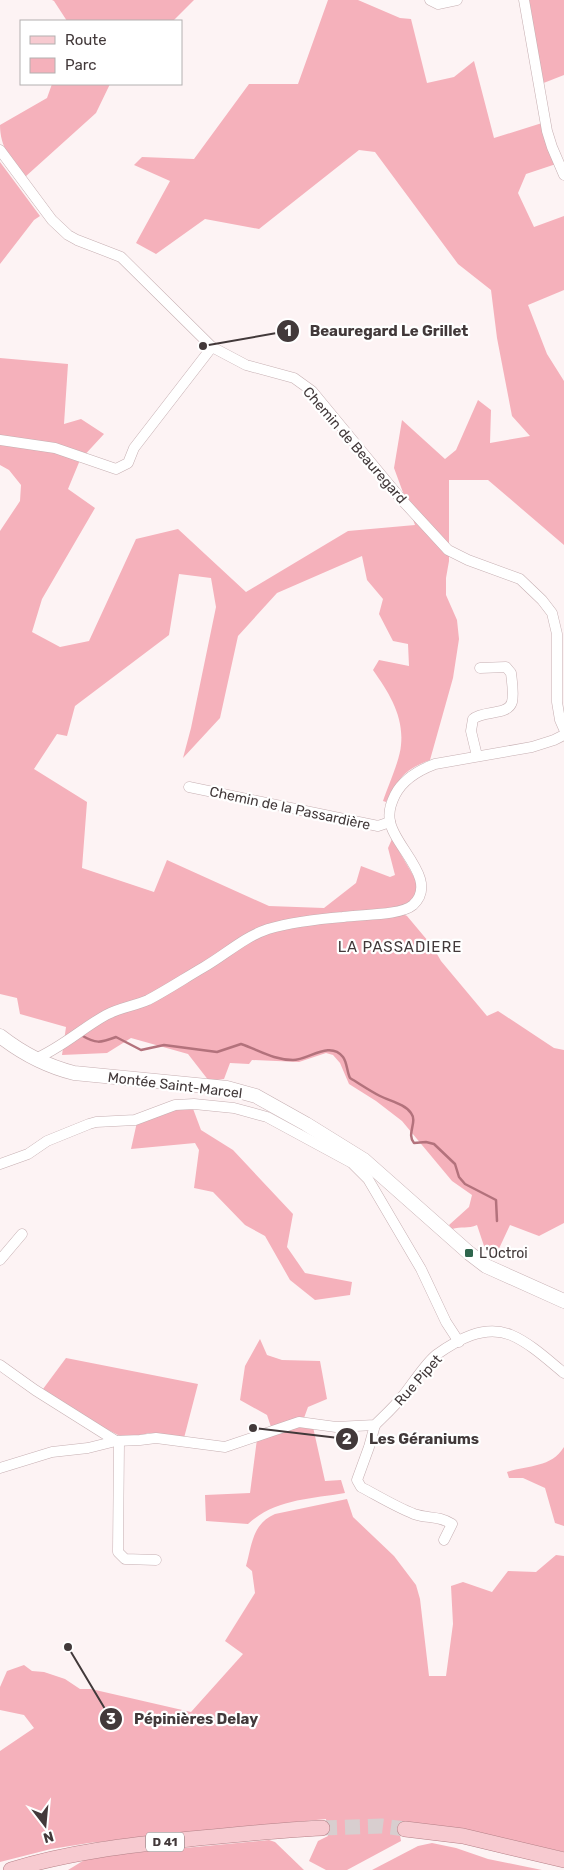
<svg xmlns="http://www.w3.org/2000/svg" width="564" height="1870" font-family="Rubik,sans-serif">
<style>
.green{fill:#f5b1bb}
.lines{fill:none;stroke-linecap:round;stroke-linejoin:round}
.stream{stroke:#b3727c;stroke-width:2.5}
.primary-tunnel{stroke:#d8cecf;stroke-width:15;stroke-dasharray:15 8;stroke-linecap:butt}
.minor-casing{stroke:#c6afb2;stroke-width:11}
.secondary-casing{stroke:#c6afb2;stroke-width:15}
.primary-casing{stroke:#b48087;stroke-width:16}
.minor{stroke:#fff;stroke-width:10}
.secondary{stroke:#fff;stroke-width:14}
.primary{stroke:#f7cad0;stroke-width:15}
.poi-dot{fill:#2f664d;stroke:#fff;stroke-width:2}
.labels{text-anchor:middle;stroke-width:4.5;stroke-linejoin:round;paint-order:stroke}
.shield{fill:#fff;stroke:#7b7475;stroke-width:1}
.shield-label{font-size:12px;font-weight:bold;fill:#42393a}
.street-label{font-size:14px;fill:#42393a;stroke:#fff}
.poi-label{font-size:14px;fill:#42393a;stroke:#fff;text-anchor:start}
.neighbourhood-label{font-size:15px;letter-spacing:1px;fill:#42393a;stroke:#fff}
.leader{fill:none;stroke:#42393a;stroke-width:2}
.callout-dot{fill:#42393a;stroke:#fff;stroke-width:2}
.mark-label{font-size:15px;text-anchor:middle;font-weight:bold;fill:#fff}
.callout-label{font-size:15px;text-anchor:middle;font-weight:bold;fill:#42393a;stroke:#fff;stroke-width:4.5;stroke-linejoin:round;paint-order:stroke}
</style>
<rect width="100%" height="100%" fill="#fdf3f4"/>
<!-- green -->
<g class="green">
<polygon points="52,0 194,0 173,21 67,21 54,1"/>
<path d="M328 0H358L400 18 411 19 427 83 454 77 474 61 494 138 542 123 556 164 526 174 518 193 534 227 564 216V290L528 305 547 354 564 381V545L488 480H449V561L446 578V595L457 620 459 639 453 678 430 760C403 770 400 778 386 802L383 801C388 786 400 760 401 745 404 716 389 693 373 670L379 660 409 666 408 644 393 641 379 614 383 599 367 580 362 556 277 593 238 636 220 718 183 758 191 728 216 607 211 578 179 574 169 635 75 706 67 736 57 734 34 769 87 802 82 868 154 892 167 860 269 906 324 908 356 883 361 866 390 877 395 875 388 848 392 839 417 882 418 892 403 914 407 916 433 947 441 961 487 1016 498 1011 554 1048 564 1050V1223L539 1236 510 1225 496 1255 485 1249 477 1225C468 1229 461 1226 452 1229L449 1225 469 1207 472 1195 452 1181 402 1121 376 1101 349 1084 340 1063 333 1055 326 1053 299 1062 252 1060 249 1064 230 1063 224 1079 209 1081 188 1054 131 1038 107 1053 62 1055 66 1027 20 1014 17 998 0 994V531L20 501 21 485 9 470 0 465V358L68 364 64 424 81 419 104 434 80 460 68 489 95 508 42 599 32 632 60 647 89 641 136 539 178 529 246 592 348 531 415 525 394 468 402 420 445 459 456 450 478 400 491 410 490 443 530 436 512 416 497 338 491 290 458 264 375 152 359 150 259 229 205 219 156 254 136 243 170 181 134 165 142 157 194 159 249 84H298Z"/>
<polygon points="526,0 564,0 564,75 541,84"/>
<path d="M52 84H110L96 113 25 177C11 160 0 147 0 125L47 98Z"/>
<polygon points="0,162 40,216 34,220 0,264"/>
<polygon points="192,1106 201,1130 233,1150 293,1214 287,1247 305,1273 352,1282 350,1295 315,1300 290,1280 265,1236 245,1225 213,1192 194,1188 199,1150 195,1143 131,1149 137,1122 174,1109"/>
<polygon points="260,1339 267,1355 282,1360 320,1361 327,1399 308,1407 304,1418 294,1419 271,1427 267,1415 240,1400 245,1366"/>
<polygon points="66,1358 198,1384 184,1438 148,1433 143,1435 120,1436 89,1420 43,1389"/>
<path d="M293 1426 313 1427 325 1481 341 1480 345 1493C310 1499 275 1499 248 1524L206 1521 205 1495 250 1493 257 1439Z"/>
<path d="M564 1447V1526L555 1523 545 1488 523 1478H509L507 1472C528 1465 551 1468 564 1447Z"/>
<path d="M347 1499 353 1517 394 1556 416 1585 420 1599 429 1676H446L453 1624 451 1586 463 1582 492 1592 508 1571 536 1572 556 1555 564 1556V1852L446 1827 404 1822 398 1823 401 1841 347 1870H326L309 1861 318 1841 328 1836 326 1819 89 1843 51 1849 0 1862V1751L34 1728 24 1715 0 1710V1687L7 1671 24 1665 32 1671 44 1672 65 1679 80 1689H91L191 1712 243 1654 225 1641 255 1593 252 1571 246 1566C252 1545 252 1524 275 1514Z"/>
<polygon points="269,1840 275,1842 304,1870 68,1870 86,1859 121,1854"/>
<polygon points="432,1843 456,1848 488,1859 542,1870 372,1870 418,1846"/>
</g>
<g class="lines">
<!-- stream -->
<path class="stream" d="M81 1035C96 1044 100 1043 116 1037L141 1050 164 1045 217 1052 241 1044C259 1050 273 1060 293 1060 308 1060 330 1040 343 1057 347 1062 347 1072 350 1078 360 1084 370 1091 380 1096 390 1101 405 1104 411 1113 418 1122 406 1134 414 1143L426 1142 434 1144 455 1164 459 1177 465 1184 496 1200 497 1221"/>
<!-- primary-tunnel -->
<polyline class="primary-tunnel" points="322,1828 382,1826 405,1829"/>
<!-- minor casing -->
<g class="minor-casing">
<g id="minor">
<polyline points="430,0 438,4 457,0"/>
<polyline points="524,0 547,131 552,147 564,175"/>
<polyline points="0,150 52,220 68,235 77,240 121,257 212,347 246,365 294,378 312,391 401,499 448,550 468,560 520,579 542,600 552,613 557,634 557,702 560,720 564,729"/>
<polyline points="0,440 55,448 116,469 128,463 134,448 212,347"/>
<path d="M477 756 471 731 473 719C483 710 508 716 512 702 514 693 512 682 511 673L506 667 480 668"/>
<polyline points="189,787 378,826 390,822"/>
<path d="M35 1059C61 1048 81 1029 106 1015 119 1008 134 1006 148 1000 167 990 185 978 204 967 225 955 244 937 268 929 292 922 318 919 343 917 360 914 400 916 413 905 440 880 393 846 390 821 388 812 391 803 395 795 403 779 419 770 435 764L532 747 554 740 564 735"/>
<polyline points="0,1164 28,1154 47,1141 89,1124 96,1122 135,1120 175,1105 194,1104 234,1108 267,1117 352,1163 368,1179 421,1269 446,1322 459,1342"/>
<polyline points="0,1260 22,1234"/>
<polyline points="0,1365 35,1390 116,1441"/>
<path d="M375 1425 369 1447 357 1480 361 1487C378 1496 396 1507 414 1514 428 1519 438 1515 452 1524L444 1540"/>
<polyline points="119,1442 118,1552 125,1559 156,1560"/>
<path d="M0 1468 52 1452 88 1448 116 1441 140 1440 156 1438 225 1447 299 1422 336 1427 375 1425C384 1416 394 1407 402 1397 412 1385 424 1365 436 1355 457 1340 484 1324 511 1335 530 1343 548 1360 564 1373"/>
</g>
</g>
<!-- secondary casing -->
<g class="secondary-casing">
<path id="secondary" d="M0 1036C23 1054 46 1066 74 1073L227 1088 256 1096 306 1124 364 1160 469 1253 486 1266 564 1301"/>
</g>
<!-- primary casing -->
<g class="primary-casing">
<g id="primary">
<polyline points="405,1829 463,1836 564,1860"/>
<path d="M11 1870C69 1852 129 1845 190 1839 234 1835 278 1830 322 1828"/>
</g>
</g>
<!-- minor -->
<use href="#minor" class="minor"/>
<!-- secondary -->
<use href="#secondary" class="secondary"/>
<!-- primary -->
<use href="#primary" class="primary"/>
</g>
<!-- markers -->
<rect class="poi-dot" x="464" y="1248" width="10" height="10" rx="2.5"/>
<g class="labels">
<!-- shield labels -->
<rect class="shield" x="146" y="1832.5" width="38" height="19" rx="4"/>
<g class="shield-label">
<text x="165" y="1846">D 41</text>
</g>
<!-- street labels -->
<g class="street-label">
<text transform="translate(355 445) rotate(49)" y="5">Chemin de Beauregard</text>
<text transform="translate(290 808) rotate(12)" y="5">Chemin de la Passardière</text>
<text transform="translate(175 1085) rotate(7)" y="5">Montée Saint-Marcel</text>
<text transform="translate(418 1380) rotate(-48)" y="5">Rue Pipet</text>
</g>
<!-- poi labels -->
<g class="poi-label">
<text x="479" y="1258">L'Octroi</text>
</g>
<!-- neighbourhood labels -->
<g class="neighbourhood-label">
<text x="400" y="952">LA PASSADIERE</text>
</g>
</g>
<!-- callouts -->
<path class="leader" d="M203 346L288 331M253 1428L347 1439M68 1647L111 1719"/>
<g class="callout-dot">
<circle cx="203" cy="346" r="5"/>
<circle cx="253" cy="1428" r="5"/>
<circle cx="68" cy="1647" r="5"/>
<circle cx="288" cy="331" r="12"/>
<circle cx="347" cy="1439" r="12"/>
<circle cx="111" cy="1719" r="12"/>
</g>
<g class="mark-label">
<text x="288" y="336">1</text>
<text x="347" y="1444">2</text>
<text x="111" y="1724">3</text>
</g>
<g class="callout-label">
<text x="389" y="336">Beauregard Le Grillet</text>
<text x="424" y="1444">Les Géraniums</text>
<text x="196" y="1724">Pépinières Delay</text>
</g>
<!-- legend -->
<rect x="20" y="20" width="162" height="65" fill="#ffffff" stroke="#b3b0b0"/>
<rect x="30" y="36" width="25" height="8" fill="#f7cad0" stroke="#b3b0b0"/>
<text x="65" y="45" font-size="15" fill="#42393a">Route</text>
<rect x="30" y="58" width="25" height="15" fill="#f5b1bb" stroke="#b3b0b0"/>
<text x="65" y="70" font-size="15" fill="#42393a">Parc</text>
<!-- north arrow -->
<g transform="translate(45 1825) rotate(164)" stroke="#ffffff" stroke-width="4" paint-order="stroke">
<path d="M0-4L9 19L0 12L-9 19Z" fill="#42393a"/>
<text y="-8" font-size="14" font-weight="bold" text-anchor="middle" fill="#42393a">N</text>
</g>
</svg>
